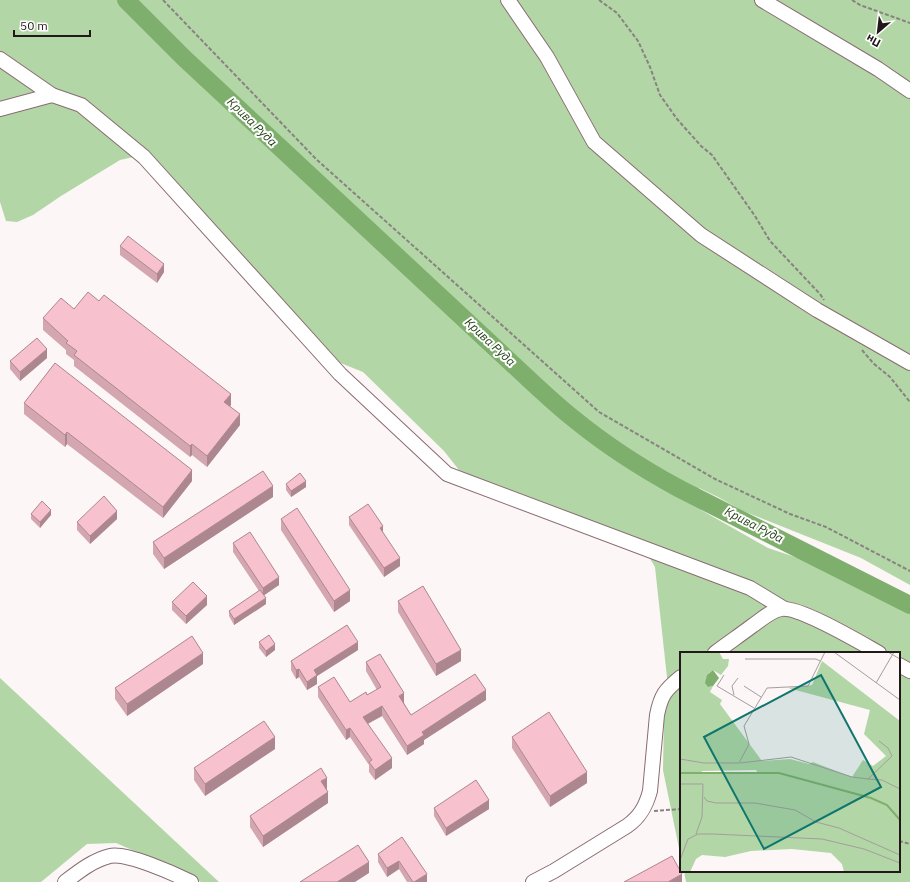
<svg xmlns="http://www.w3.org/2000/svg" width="910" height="882" font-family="'IBM Plex Sans',sans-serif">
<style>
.green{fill:#b2d6a6}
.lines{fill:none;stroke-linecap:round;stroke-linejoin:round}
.river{stroke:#7faf6d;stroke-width:18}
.minor-casing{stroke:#896c72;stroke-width:16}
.path{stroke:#898182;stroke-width:2;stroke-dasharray:4 2;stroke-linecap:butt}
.minor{stroke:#fff;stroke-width:14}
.wall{fill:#d4a6b0}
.shaded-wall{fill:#ad8790}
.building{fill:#f7c1cd;stroke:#ad8790}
.labels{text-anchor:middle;stroke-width:4;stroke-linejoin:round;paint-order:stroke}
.water-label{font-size:12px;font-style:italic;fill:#1c3c0e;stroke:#fff}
.inset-river{fill:none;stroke:#7faf6d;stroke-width:2}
.inset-road{fill:none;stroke:#a59d9e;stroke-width:1}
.view{fill:#0f766e;fill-opacity:0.15;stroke:#0f766e;stroke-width:2}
.inset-edge{fill:none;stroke:#221719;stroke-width:2}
</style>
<rect width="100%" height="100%" fill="#fcf6f7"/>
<!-- green -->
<g class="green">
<polygon points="0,0 910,0 910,585 861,558 743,511 718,497 699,488 701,510 768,548 828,568 910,611 910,882 686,882 684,871 899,871 899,653 681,653 681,858 663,770 664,717 669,696 655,567 642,545 550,510 459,470 444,451 363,372 338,362 138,156 120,160 61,196 33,215 17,222 6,221 0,202"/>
<polygon points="0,678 219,882 201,882 179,870 116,843 87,844 41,882 0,882"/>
</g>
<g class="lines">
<!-- river -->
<path class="river" d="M126 0 184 58 534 384C547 396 560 408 574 419 607 446 643 469 680 489L910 605"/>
<!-- minor casing -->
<g class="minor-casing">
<g id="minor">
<polyline points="508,0 547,57 594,142 701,235 817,310 910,363"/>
<polyline points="762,0 878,69 910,91"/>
<polyline points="0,59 52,95"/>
<polyline points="0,109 52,95 81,105 144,157 340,374 447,474 750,588 783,608"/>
<path d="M715 653C727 644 740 635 752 626 761 620 770 611 781 609 799 606 861 643 879 653"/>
<polyline points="899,665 910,671"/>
<path d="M65 882C78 872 93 860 110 856 126 852 175 874 191 882"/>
<path d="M533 882 554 871 627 826C640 817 646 806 650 791L657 715C661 695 665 690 681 677"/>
</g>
</g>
<!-- path -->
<g class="path">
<polyline points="163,0 316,159 599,412 715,479 790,514 826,527 910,571"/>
<polyline points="599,0 617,13 638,41 650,67 660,95 677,119 701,146 712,155 755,216 770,241 820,294 824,300"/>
<polyline points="852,0 860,5 910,23"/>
<polyline points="862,350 873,363 890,377 910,402"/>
<polyline points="654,811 681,809"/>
<polyline points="899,841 910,844"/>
</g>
<!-- minor -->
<use href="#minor" class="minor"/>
</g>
<!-- wall -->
<g class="wall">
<polygon points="120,246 164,272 157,283 120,255"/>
<polygon points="74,309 231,405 230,406 240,425 207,467 192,455 190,457 74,366 74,360 66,354 66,350 43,330 43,318"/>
<polygon points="47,358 20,381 10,369 10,361"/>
<polygon points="24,403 192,481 163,518 67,444 65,447 24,414"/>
<polygon points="286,484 306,487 291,497 286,490"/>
<polygon points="273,497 164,569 153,554 153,542"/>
<polygon points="31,514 51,515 40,528 31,519"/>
<polygon points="349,517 383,532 400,566 384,577 349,525"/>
<polygon points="117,519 90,544 77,530 77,522"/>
<polygon points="281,519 350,601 334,612 281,530"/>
<polygon points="233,543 279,585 264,595 266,604 234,625 229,616 229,611 259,591 233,552"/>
<polygon points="398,601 461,661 436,676 398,612"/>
<polygon points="172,602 207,605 186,624 172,610"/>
<polygon points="259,642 275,650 266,657 259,648"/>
<polygon points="358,650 317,676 317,684 307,690 299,677 296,679 291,670 291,661"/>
<polygon points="366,662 404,703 411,715 486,700 424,740 424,744 407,755 382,716 368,724 392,768 375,780 369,772 369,765 350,737 346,740 318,697 318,687 350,702 367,695 377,690 366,671"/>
<polygon points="203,664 127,716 115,699 115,688"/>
<polygon points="512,737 587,783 550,807 512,748"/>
<polygon points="275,749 205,796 194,780 194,768"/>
<polygon points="326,789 328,803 263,847 250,827 250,816 327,789"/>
<polygon points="434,808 489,809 446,836 434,816"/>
<polygon points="402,837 427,882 407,882 399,869 387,877 378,862 378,854"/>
</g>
<!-- shaded-wall -->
<g class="shaded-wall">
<polygon points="164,264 164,272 157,283 157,274"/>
<polygon points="47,349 47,358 20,381 20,372"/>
<polygon points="231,394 231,405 224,413 224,402"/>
<polygon points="240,414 240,425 207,467 207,456"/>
<polygon points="67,432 67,444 65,447 65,435"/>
<polygon points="192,444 192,455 190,457 190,446"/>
<polygon points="192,470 192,481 163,518 163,507"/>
<polygon points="306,481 306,487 291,497 291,491"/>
<polygon points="273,486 273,497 164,569 164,558"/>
<polygon points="51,510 51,515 40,528 40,522"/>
<polygon points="117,511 117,519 90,544 90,536"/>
<polygon points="383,526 383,535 380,528"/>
<polygon points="400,558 400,566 384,577 384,568"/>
<polygon points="279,577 279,585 263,596 263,588"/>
<polygon points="350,590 350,601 334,612 334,601"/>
<polygon points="207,596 207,605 186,624 186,616"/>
<polygon points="266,598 266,604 234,625 234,619"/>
<polygon points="358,642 358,650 317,676 317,684 307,690 307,682 314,670"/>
<polygon points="275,644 275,650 266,657 266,651"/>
<polygon points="461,650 461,661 436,676 436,664"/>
<polygon points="203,653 203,664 127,716 127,704"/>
<polygon points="299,669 299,677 296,679 296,670"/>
<polygon points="486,690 486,700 424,740 424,744 407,755 407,746 422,732"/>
<polygon points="404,693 404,703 399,705 399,696"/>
<polygon points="382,706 382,716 363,726 363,717"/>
<polygon points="350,728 350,737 346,740 346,730"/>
<polygon points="275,737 275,749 205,796 205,784"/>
<polygon points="392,758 392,768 375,780 375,770"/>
<polygon points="587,772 587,783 550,807 550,796"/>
<polygon points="327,778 327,789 321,793 321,781"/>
<polygon points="328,792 328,803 263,847 263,836"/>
<polygon points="489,800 489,809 446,836 446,828"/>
<polygon points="399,861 399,869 387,877 387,868"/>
<polygon points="369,862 369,873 355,882 337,882"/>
<polygon points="427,874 427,882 414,882"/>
<polygon points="682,874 682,882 668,882"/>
</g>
<!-- building -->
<g class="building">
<polygon points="128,236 164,264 157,274 120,246"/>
<polygon points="88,292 99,301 104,295 231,394 224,402 240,414 207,456 192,444 190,446 74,355 77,351 66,343 68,341 43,318 61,298 74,309"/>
<polygon points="37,338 47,349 20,372 10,361"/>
<polygon points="55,363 192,470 163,507 67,432 65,435 24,403"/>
<polygon points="263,471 273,486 164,558 153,542"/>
<polygon points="300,473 306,481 291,491 286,484"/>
<polygon points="104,496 117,511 90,536 77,522"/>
<polygon points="42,501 51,510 40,522 31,514"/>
<polygon points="368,504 383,526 380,528 400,558 384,568 349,517"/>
<polygon points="297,508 350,590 334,601 281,519"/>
<polygon points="250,532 279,577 263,588 233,543"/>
<polygon points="193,582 207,596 186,616 172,602"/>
<polygon points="423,586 461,650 436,664 398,601"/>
<polygon points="260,590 266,598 234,619 229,611"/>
<polygon points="347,625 358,642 314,670 317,675 307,682 299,669 296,670 291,661"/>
<polygon points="269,635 275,644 266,651 259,642"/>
<polygon points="192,636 203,653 127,704 115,688"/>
<polygon points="380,654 404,693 399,696 411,715 475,674 486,690 422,732 424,735 407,746 382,706 363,717 392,758 375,770 369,762 372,760 350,728 346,730 318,687 334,677 350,702 366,692 367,695 381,687 366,662"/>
<polygon points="549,712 587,772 550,796 512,737"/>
<polygon points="264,721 275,737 205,784 194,768"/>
<polygon points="321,768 327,778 321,781 328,792 263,836 250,816"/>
<polygon points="476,780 489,800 446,828 434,808"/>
<polygon points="402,837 427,874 414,882 413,882 399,861 387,868 378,854"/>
<polygon points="358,845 369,862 337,882 300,882"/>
<polygon points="672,856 682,874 668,882 624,882"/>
</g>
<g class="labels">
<!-- water labels -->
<g class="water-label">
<text transform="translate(252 122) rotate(44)" y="4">Крива Руда</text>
<text transform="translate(490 342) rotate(43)" y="4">Крива Руда</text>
<text transform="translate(754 525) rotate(27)" y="4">Крива Руда</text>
</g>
</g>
<!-- overview -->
<g transform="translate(680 652)">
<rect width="220" height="220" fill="#fcf6f7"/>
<path d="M0 0H39L43 7H49L48 14 41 23 33 18 28 22 26 28 29 35 33 34 30 40 42 48 40 52 82 109 110 107 129 112 133 110 172 125 183 108 193 114 206 104 184 82 190 58 108 36 132 33 142 9 220 69V220H164L162 212 151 201 112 197 71 199 45 205 22 203 16 207 10 220H0ZM76 118 78 121 21 122 22 119Z" fill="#b2d6a6" fill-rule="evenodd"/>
<path d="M33 18 39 26 33 34 28 35 25 31 27 23Z" fill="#7faf6d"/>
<path class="inset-river" d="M0 121H99L191 146 207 153 220 168"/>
<path class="inset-road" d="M154 0 220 48M208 0 220 7M65 7H136L140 9M44 23 37 34 74 56M196 31 214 0M64 34 81 45M54 43 52 34 58 26M0 107 24 111H59L69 92 64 74 87 36 128 34 145 0M60 111 111 105 172 125 188 127 212 104 208 96 199 89M188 127 202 128 220 137M0 132H23L22 165 16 182M24 145 27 149 36 151H75L115 158 136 170 159 176 220 203M0 208 8 187 18 182H33L142 187 184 197 220 211"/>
<path class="view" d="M141 23 201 135 84 197 24 85Z"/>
<rect width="220" height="220" class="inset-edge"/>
</g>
<!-- north arrow -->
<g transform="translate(878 32) rotate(208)" stroke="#ffffff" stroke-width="3" paint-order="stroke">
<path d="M0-3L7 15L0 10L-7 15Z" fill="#221719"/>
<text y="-6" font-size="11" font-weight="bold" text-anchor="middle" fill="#221719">Пн</text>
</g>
<!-- scale -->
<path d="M14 30v6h76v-6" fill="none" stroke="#221719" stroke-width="2"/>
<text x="20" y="30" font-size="12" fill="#221719" stroke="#ffffff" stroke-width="3" paint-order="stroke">50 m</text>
</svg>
